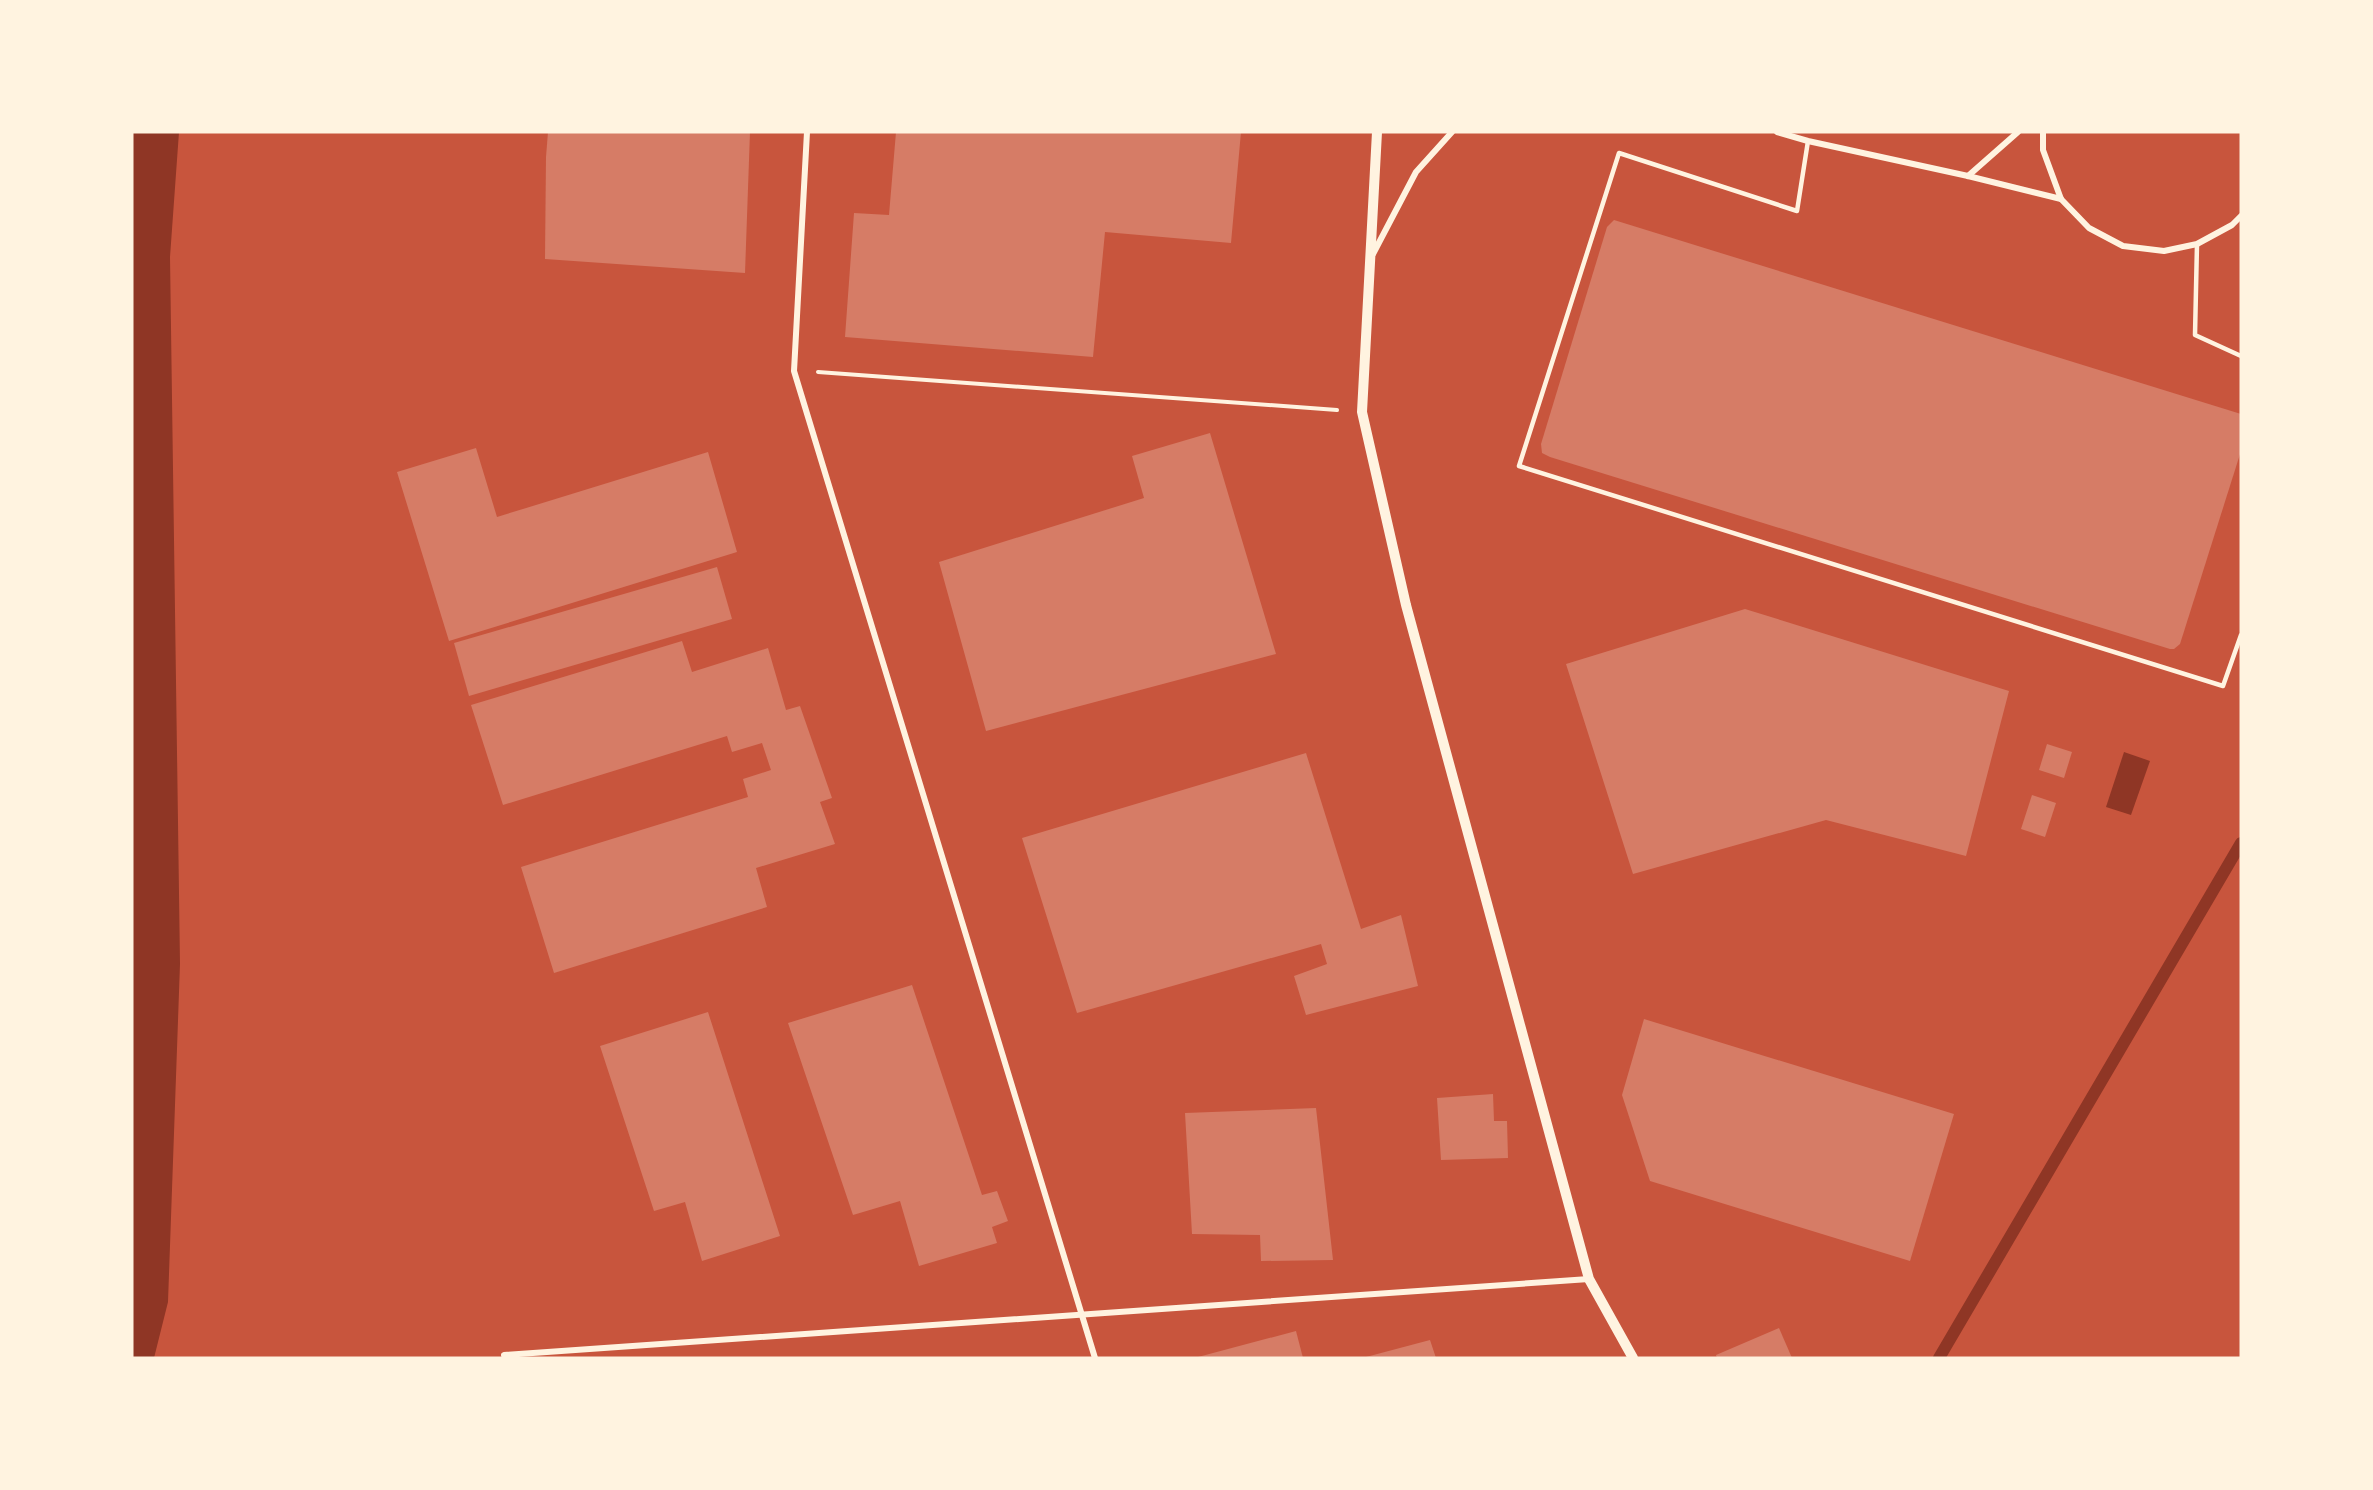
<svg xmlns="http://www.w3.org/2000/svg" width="2373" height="1490" font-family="Roboto,sans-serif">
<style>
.water{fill:#8f3625}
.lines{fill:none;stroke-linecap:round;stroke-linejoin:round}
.stream{stroke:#8f3625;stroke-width:12}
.building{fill:#d67c66}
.path{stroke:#fff3e0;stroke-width:4}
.service{stroke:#fff3e0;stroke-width:4.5}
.minor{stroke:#fff3e0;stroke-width:6}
.tertiary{stroke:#fff3e0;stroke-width:10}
</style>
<rect width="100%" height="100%" fill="#c8553d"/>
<!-- water -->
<g class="water">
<polygon points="132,132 179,132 170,257 180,964 168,1302 154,1358 132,1358"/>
<polygon points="2124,752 2150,761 2131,815 2106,807"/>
</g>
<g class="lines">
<!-- stream -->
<polyline class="stream" points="1939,1358 2241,843"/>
</g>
<!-- building -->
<g class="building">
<polygon points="548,132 750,132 745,273 545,259 546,157"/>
<polygon points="896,132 1241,132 1231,243 1105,232 1093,357 845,337 854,213 889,215"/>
<polygon points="1614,220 2241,414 2241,451 2180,644 2174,649 2170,649 1550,457 1542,453 1541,444 1607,227"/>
<polygon points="1210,433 1276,654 986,731 939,562 1144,498 1132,456"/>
<polygon points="476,448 497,517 708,452 737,552 449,641 397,472"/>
<polygon points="717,567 732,619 469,696 454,643"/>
<polygon points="1745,609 2009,691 1966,856 1826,820 1633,874 1566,664"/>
<polygon points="682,641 692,672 768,648 786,710 800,706 832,798 820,802 835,844 756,868 767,907 554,973 521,867 748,797 743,779 771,770 762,743 732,752 727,736 503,805 471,705"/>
<polygon points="2047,744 2072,752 2064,778 2039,770"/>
<polygon points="1306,753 1361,929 1401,915 1418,986 1306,1015 1294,976 1327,964 1321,944 1077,1013 1022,838"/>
<polygon points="2032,795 2056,803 2045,837 2021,829"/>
<polygon points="912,985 982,1195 997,1191 1008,1221 992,1227 997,1243 919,1266 900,1201 853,1215 788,1023"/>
<polygon points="708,1012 780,1236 702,1261 685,1202 654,1211 600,1046"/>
<polygon points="1644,1019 1954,1114 1910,1261 1650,1181 1622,1095"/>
<polygon points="1493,1094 1494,1121 1507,1121 1508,1158 1441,1160 1437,1098"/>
<polygon points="1316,1108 1333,1260 1261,1261 1260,1235 1192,1234 1185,1113"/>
<polygon points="1779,1328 1792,1358 1717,1358 1716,1355"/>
<polygon points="1296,1331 1303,1358 1198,1358 1198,1357"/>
<polygon points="1430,1340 1436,1358 1366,1358 1366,1357"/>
</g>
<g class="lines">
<!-- path -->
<polyline class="path" points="818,372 1337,410"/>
<!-- service -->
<g class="service">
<polyline points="1808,141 1797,211 1619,153 1519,466 2223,686 2241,635"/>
<polyline points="2197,244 2195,335 2241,356"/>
</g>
<!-- minor -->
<g class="minor">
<polyline points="807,132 794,371 1095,1358"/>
<polyline points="1777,132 1808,141 1968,176 2061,199"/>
<polyline points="2043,132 2043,150 2061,199 2089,228 2123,246 2164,251 2197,244 2232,225 2241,216"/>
<polyline points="1968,176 2018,132"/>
<polyline points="1373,254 1416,172 1452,132"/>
<polyline points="505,1358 504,1355 1589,1279"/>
</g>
<!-- tertiary -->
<polyline class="tertiary" points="1377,132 1362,412 1406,605 1589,1279 1633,1358"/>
</g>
<!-- border -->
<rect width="2373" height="1490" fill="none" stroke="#fff3e0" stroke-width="267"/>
</svg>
